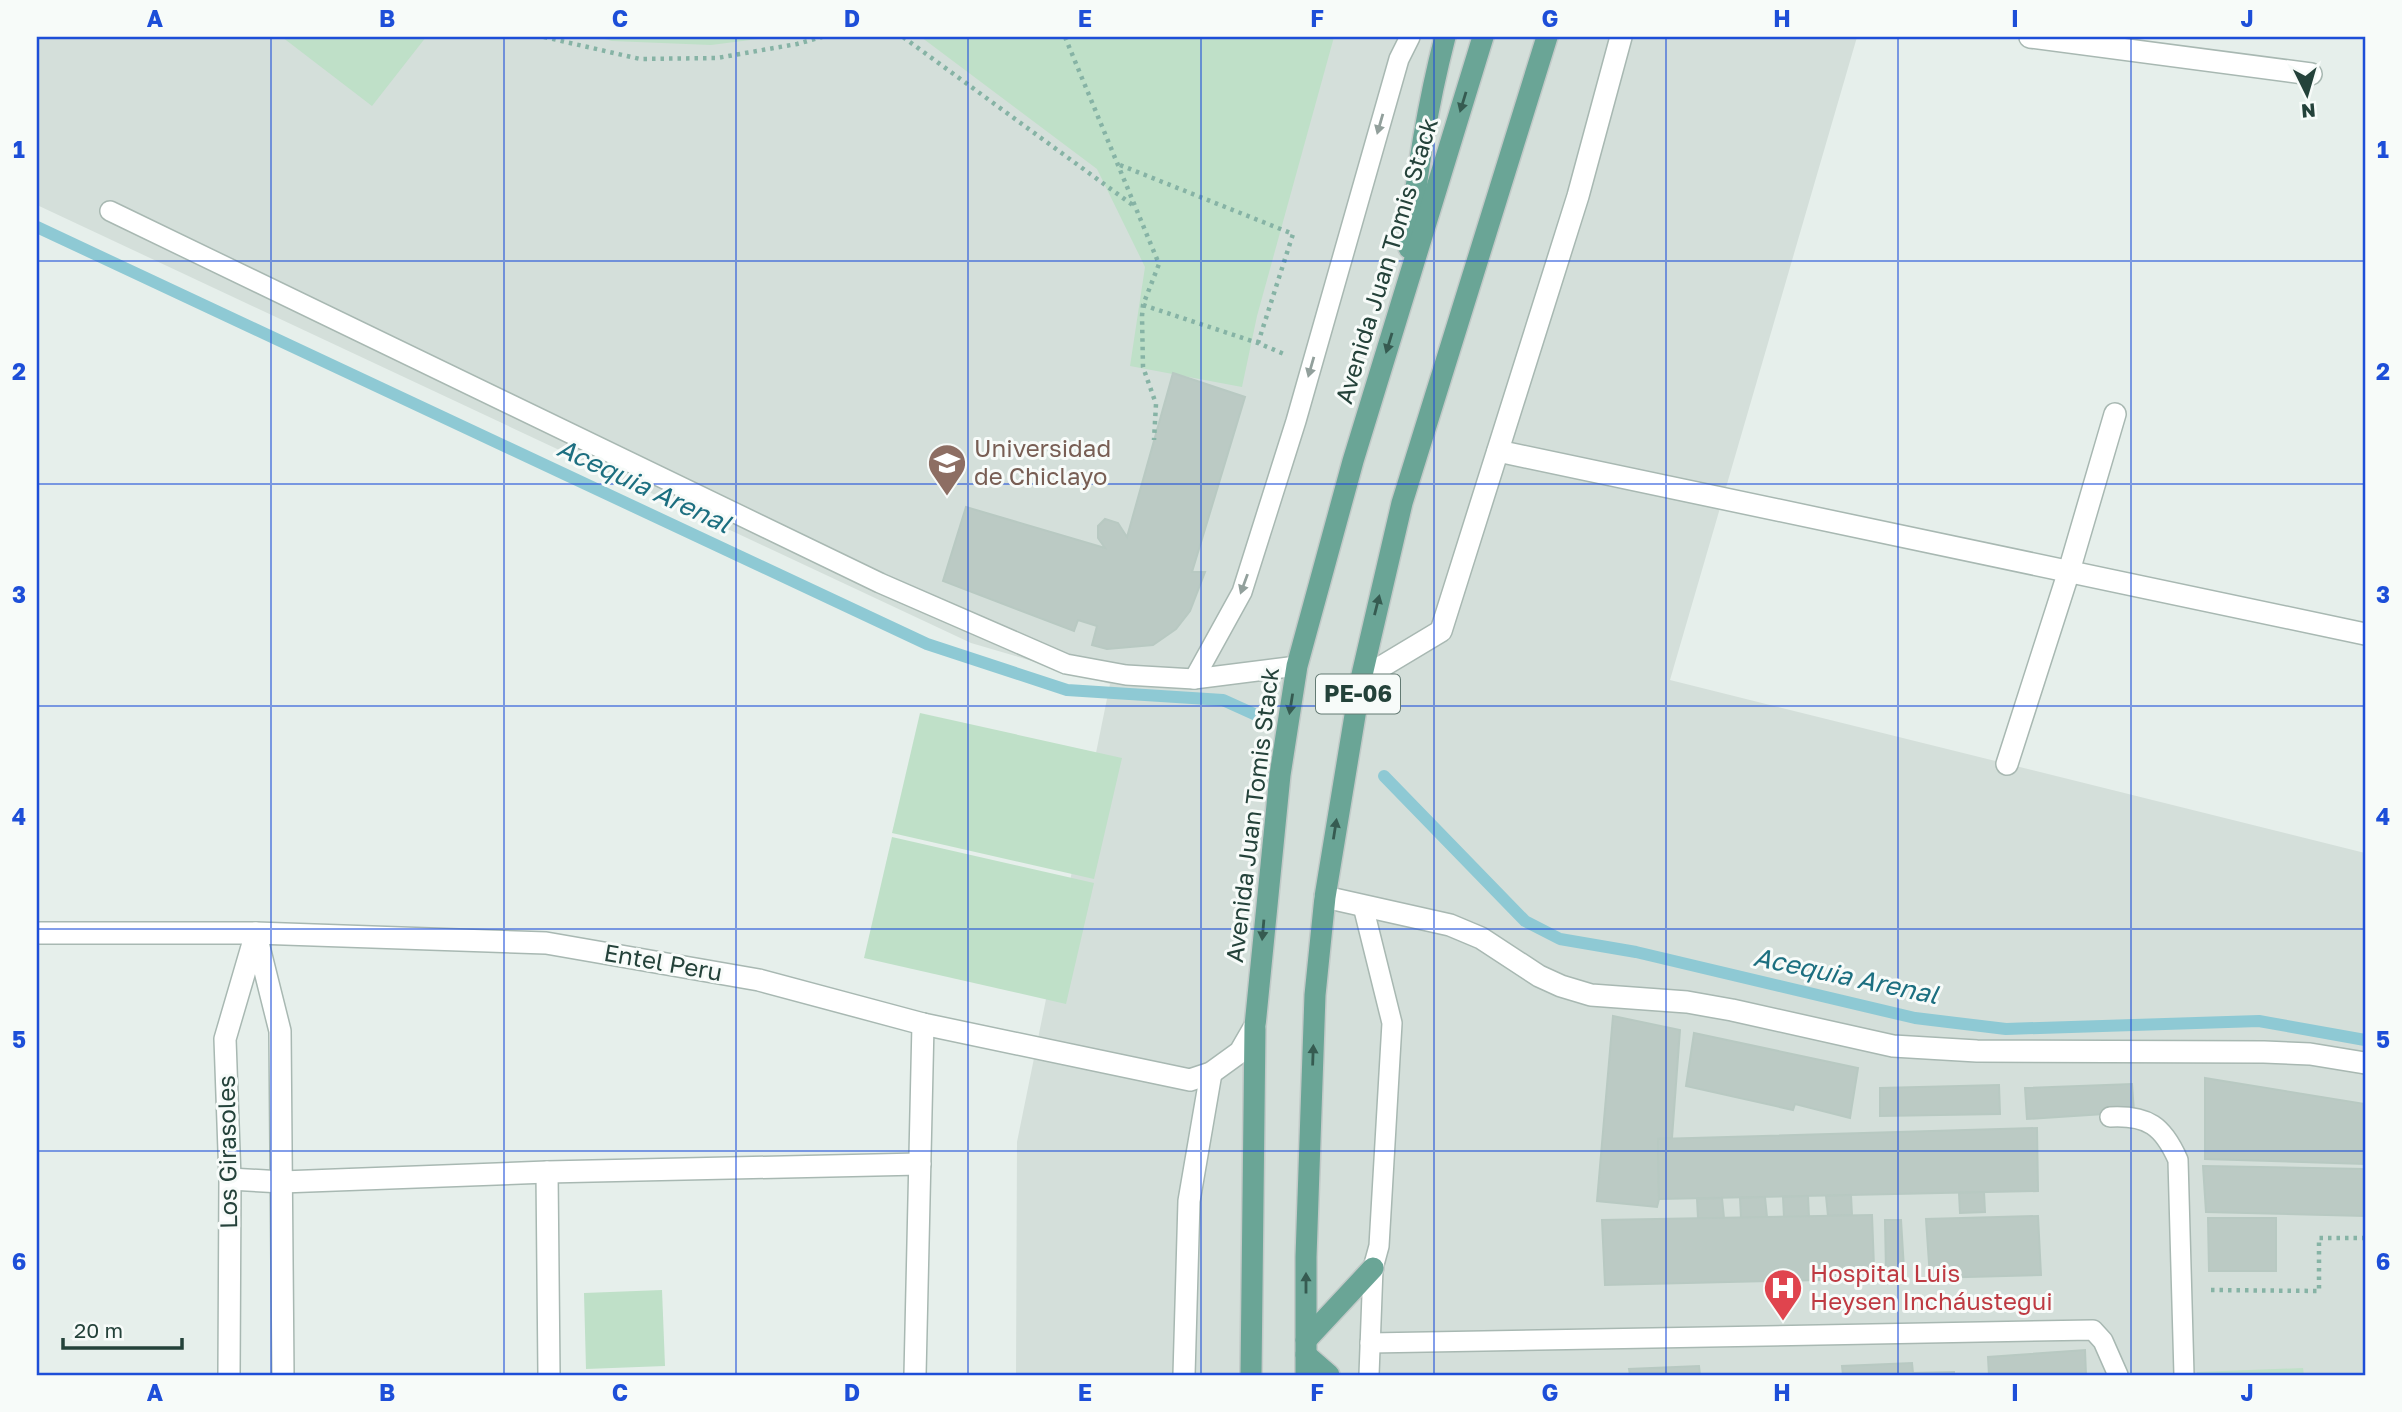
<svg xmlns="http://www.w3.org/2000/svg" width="2402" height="1412" font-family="'Golos Text',sans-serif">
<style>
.built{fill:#d4dfda}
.green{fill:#bfe0c8}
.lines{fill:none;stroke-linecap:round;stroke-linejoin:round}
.stream{stroke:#8ec9d4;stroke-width:12}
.building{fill:#bbcac4;stroke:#b8c9c2;stroke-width:2}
.service-casing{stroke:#a8b8b2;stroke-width:22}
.minor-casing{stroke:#a8b8b2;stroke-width:24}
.primary-casing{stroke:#c2cac8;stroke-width:24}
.path{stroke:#86b3a5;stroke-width:4.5;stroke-dasharray:3.5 5;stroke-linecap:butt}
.service{stroke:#fff;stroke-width:19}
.minor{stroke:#fff;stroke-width:21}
.primary{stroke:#6aa596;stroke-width:21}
.oneway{fill:#365b51}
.oneway2{fill:#92a09c}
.grid{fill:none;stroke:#1d4ed8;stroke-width:2;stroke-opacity:0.55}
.labels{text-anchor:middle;stroke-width:6;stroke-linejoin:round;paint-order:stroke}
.shield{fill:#f7fbf9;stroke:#637a73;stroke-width:2}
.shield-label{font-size:23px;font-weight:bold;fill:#24423a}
.street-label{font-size:24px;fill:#24423a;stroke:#f7fbf9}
.education-label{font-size:24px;fill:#785e54;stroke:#f7fbf9;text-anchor:start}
.health-label{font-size:24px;fill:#be3a42;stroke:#f7fbf9;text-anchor:start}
.water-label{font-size:26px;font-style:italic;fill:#1c6f80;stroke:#f7fbf9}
.neatline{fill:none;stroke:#1d4ed8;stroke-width:2.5}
.grid-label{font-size:23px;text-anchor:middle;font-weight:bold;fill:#1d4ed8}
</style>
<rect width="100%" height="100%" fill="#e6efeb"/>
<!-- built -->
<polygon class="built" points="37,37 1857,37 1670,680 2365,853 2365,1375 1016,1375 1017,1142 1110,684 971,643 37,205"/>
<!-- green -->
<g class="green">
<polygon points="282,37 426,37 372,106"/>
<polygon points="597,37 773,37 711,45 612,41"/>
<polygon points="921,37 1334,37 1257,316 1242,387 1130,366 1145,267 1097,169"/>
<polygon points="920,713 1122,758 1094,879 892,833"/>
<polygon points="892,837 1094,883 1066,1004 864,958"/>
<polygon points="662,1290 665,1366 586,1369 584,1293"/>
<polygon points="2303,1368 2304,1375 2197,1375 2197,1372"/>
</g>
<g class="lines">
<!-- stream -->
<g class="stream">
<polyline points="37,227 927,644 1067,690 1223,700 1254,714"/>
<polyline points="1384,776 1525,921 1560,939 1636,952 1915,1018 2006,1029 2259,1021 2365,1040"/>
</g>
</g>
<!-- building -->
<g class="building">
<polygon points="1173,373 1245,397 1192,572 1205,572 1190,611 1176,629 1153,645 1107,649 1092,645 1097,626 1078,620 1074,631 943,581 966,507 1105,548 1098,538 1098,526 1105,519 1118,523 1127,537"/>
<polygon points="1613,1016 1680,1030 1672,1138 1658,1139 1659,1199 1657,1207 1597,1201"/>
<polygon points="1694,1033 1858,1068 1850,1118 1795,1104 1793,1110 1686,1086"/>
<polygon points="2205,1078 2365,1104 2365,1164 2205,1159"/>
<polygon points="2132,1084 2134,1112 2027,1119 2025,1088"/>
<polygon points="1999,1085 2000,1114 1880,1116 1880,1088"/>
<polygon points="2037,1128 2038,1191 1659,1199 1658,1139"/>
<polygon points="2203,1166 2365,1169 2365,1216 2206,1212"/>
<polygon points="1984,1192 1985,1212 1960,1213 1959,1193"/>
<polygon points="1851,1195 1852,1215 1828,1216 1826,1196"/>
<polygon points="1808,1196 1809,1217 1784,1217 1783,1197"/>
<polygon points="1765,1197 1767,1217 1741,1218 1740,1198"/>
<polygon points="1722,1198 1724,1218 1698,1218 1697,1199"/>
<polygon points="1872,1215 1874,1267 1858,1269 1859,1279 1605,1285 1602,1220"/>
<polygon points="2038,1216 2041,1275 1930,1278 1926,1219"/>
<polygon points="2208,1218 2276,1218 2276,1271 2209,1271"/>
<polygon points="1885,1220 1901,1220 1904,1269 1886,1271"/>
<polygon points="2085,1350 2086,1375 1989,1375 1988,1357"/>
<polygon points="1912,1363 1913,1373 1954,1372 1954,1375 1822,1375 1843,1375 1842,1366"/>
<polygon points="1699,1366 1700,1375 1630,1375 1629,1369"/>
</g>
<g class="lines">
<!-- service casing -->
<g class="service-casing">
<g id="service">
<polyline points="110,211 880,583 1066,664 1126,675 1194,679 1297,666"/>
<polyline points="1194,679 1242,592 1296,421 1399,59 1410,37"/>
<polyline points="1363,906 1392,1023 1379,1246 1373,1268 1369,1375"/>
<path d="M2110 1117C2148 1115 2163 1126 2178 1160L2184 1375"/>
<polyline points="1370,1343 2093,1330 2103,1341 2118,1375"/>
</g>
</g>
<!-- minor casing -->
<g class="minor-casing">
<g id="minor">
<polyline points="2030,37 2311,74"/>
<polyline points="1498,451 2365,634"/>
<polyline points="1361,679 1441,631 1578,196 1621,37"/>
<polyline points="2007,764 2069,571 2115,414"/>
<polyline points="1325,897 1450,925 1481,938 1539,976 1561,986 1591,995 1687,1002 1732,1010 1893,1046 1977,1051 2264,1052 2310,1054 2365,1063"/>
<polyline points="37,933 256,933 546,943 759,980 923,1024 1190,1080 1211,1073 1240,1052 1255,1026"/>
<polyline points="256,935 280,1031 283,1375"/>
<polyline points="547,1172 549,1375"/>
<polyline points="230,1179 282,1182 547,1172 920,1164"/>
<polyline points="229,1375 230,1179 225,1039 256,933"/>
<polyline points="915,1375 923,1024"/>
<polyline points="1184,1375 1189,1201 1211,1073"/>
</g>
</g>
<!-- primary casing -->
<g class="primary-casing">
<g id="primary">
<path d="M1409 248C1416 176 1427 107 1445 37"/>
<polyline points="1306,1340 1373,1268"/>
<polyline points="1306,1355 1329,1375"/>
<polyline points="1251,1375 1255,1026 1280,775 1297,666 1353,461 1483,37"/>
<polyline points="1306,1375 1306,1257 1315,995 1325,897 1361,679 1402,503 1547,37"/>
</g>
</g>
<!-- path -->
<g class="path">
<polyline points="544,37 640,59 717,58 797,44 822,37"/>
<polyline points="903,37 1134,206"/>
<polyline points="1065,37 1159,264 1143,305 1142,316 1143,367 1156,404 1154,440"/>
<polyline points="1120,165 1293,234 1258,343"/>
<polyline points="1143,305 1258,343 1284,354"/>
<polyline points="2211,1290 2319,1291 2319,1238 2365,1238"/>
</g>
<!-- service -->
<use href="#service" class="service"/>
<!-- minor -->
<use href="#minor" class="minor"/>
<!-- primary -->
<use href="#primary" class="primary"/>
</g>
<!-- one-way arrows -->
<defs><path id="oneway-solid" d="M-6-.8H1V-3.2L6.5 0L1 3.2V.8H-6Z" transform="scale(1.75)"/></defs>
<g class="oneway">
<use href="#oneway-solid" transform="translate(1463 102) rotate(107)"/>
<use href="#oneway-solid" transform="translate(1389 343) rotate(107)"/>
<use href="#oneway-solid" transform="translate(1377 605) rotate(-76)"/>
<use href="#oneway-solid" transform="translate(1291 704) rotate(99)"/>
<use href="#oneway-solid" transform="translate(1335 829) rotate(-81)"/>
<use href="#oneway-solid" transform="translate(1263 930) rotate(95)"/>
<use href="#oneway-solid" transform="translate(1313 1055) rotate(-88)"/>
<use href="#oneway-solid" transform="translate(1306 1283) rotate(-90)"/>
</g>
<g class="oneway2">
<use href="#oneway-solid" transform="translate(1380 124) rotate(106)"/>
<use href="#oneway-solid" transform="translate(1311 367) rotate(106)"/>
<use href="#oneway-solid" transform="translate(1244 584) rotate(110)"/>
</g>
<!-- grid -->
<path class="grid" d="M271 37V1375M504 37V1375M736 37V1375M968 37V1375M1201 37V1375M1434 37V1375M1666 37V1375M1898 37V1375M2131 37V1375M37 261H2365M37 484H2365M37 706H2365M37 929H2365M37 1151H2365"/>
<!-- icons -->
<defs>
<g id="university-pin" transform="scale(2.0125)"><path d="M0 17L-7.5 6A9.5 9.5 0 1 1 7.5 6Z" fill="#8d6e63" stroke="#f7fbf9"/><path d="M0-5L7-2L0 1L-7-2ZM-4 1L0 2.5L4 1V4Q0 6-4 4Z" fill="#fff"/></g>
<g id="hospital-pin" transform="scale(2.0125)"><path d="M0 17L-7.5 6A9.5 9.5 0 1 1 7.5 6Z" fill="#e0444e" stroke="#f7fbf9"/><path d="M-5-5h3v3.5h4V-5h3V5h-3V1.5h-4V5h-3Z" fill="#fff"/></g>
</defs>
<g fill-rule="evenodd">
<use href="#university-pin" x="947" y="463"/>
<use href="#hospital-pin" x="1783" y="1288"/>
</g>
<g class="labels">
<!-- shield labels -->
<rect class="shield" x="1316" y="674.5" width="84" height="39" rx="5"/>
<g class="shield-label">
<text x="1358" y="702">PE-06</text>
</g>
<!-- street labels -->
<g class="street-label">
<text transform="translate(1387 261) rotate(-73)" y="8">Avenida Juan Tomis Stack</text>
<text transform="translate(1253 815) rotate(-83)" y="8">Avenida Juan Tomis Stack</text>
<text transform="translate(663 963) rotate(10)" y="8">Entel Peru</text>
<text transform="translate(228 1152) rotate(-91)" y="8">Los Girasoles</text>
</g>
<!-- education labels -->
<g class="education-label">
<text x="974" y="457">Universidad<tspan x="974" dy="28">de Chiclayo</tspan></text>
</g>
<!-- health labels -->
<g class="health-label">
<text x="1810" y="1282">Hospital Luis<tspan x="1810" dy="28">Heysen Incháustegui</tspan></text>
</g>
<!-- water labels -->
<g class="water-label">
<text transform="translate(644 486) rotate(25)" y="9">Acequia Arenal</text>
<text transform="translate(1846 976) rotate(12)" y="9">Acequia Arenal</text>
</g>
</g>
<!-- border -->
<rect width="2402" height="1412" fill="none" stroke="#f7fbf9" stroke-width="77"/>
<!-- north arrow -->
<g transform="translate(2307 94) rotate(175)" stroke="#f7fbf9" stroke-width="5" paint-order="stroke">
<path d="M0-5L12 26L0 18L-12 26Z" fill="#24423a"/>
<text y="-10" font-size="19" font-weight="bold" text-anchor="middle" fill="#24423a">N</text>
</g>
<!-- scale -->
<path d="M63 1338v10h119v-10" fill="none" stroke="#24423a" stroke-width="3.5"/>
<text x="74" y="1338" font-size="21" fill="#24423a" stroke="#f7fbf9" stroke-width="5" paint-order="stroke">20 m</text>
<rect x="38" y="38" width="2326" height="1336" class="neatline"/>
<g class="grid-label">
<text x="155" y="27">A</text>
<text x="387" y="27">B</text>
<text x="620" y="27">C</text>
<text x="852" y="27">D</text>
<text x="1085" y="27">E</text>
<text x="1317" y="27">F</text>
<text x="1550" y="27">G</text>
<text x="1782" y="27">H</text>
<text x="2015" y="27">I</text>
<text x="2247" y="27">J</text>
<text x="19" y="158">1</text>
<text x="2383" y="158">1</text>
<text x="19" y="380">2</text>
<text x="2383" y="380">2</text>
<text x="19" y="603">3</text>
<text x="2383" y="603">3</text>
<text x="19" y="825">4</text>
<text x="2383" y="825">4</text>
<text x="19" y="1048">5</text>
<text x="2383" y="1048">5</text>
<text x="19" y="1270">6</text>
<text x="2383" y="1270">6</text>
<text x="155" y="1401">A</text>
<text x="387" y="1401">B</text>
<text x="620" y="1401">C</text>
<text x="852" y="1401">D</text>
<text x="1085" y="1401">E</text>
<text x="1317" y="1401">F</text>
<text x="1550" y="1401">G</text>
<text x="1782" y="1401">H</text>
<text x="2015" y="1401">I</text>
<text x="2247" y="1401">J</text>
</g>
</svg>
